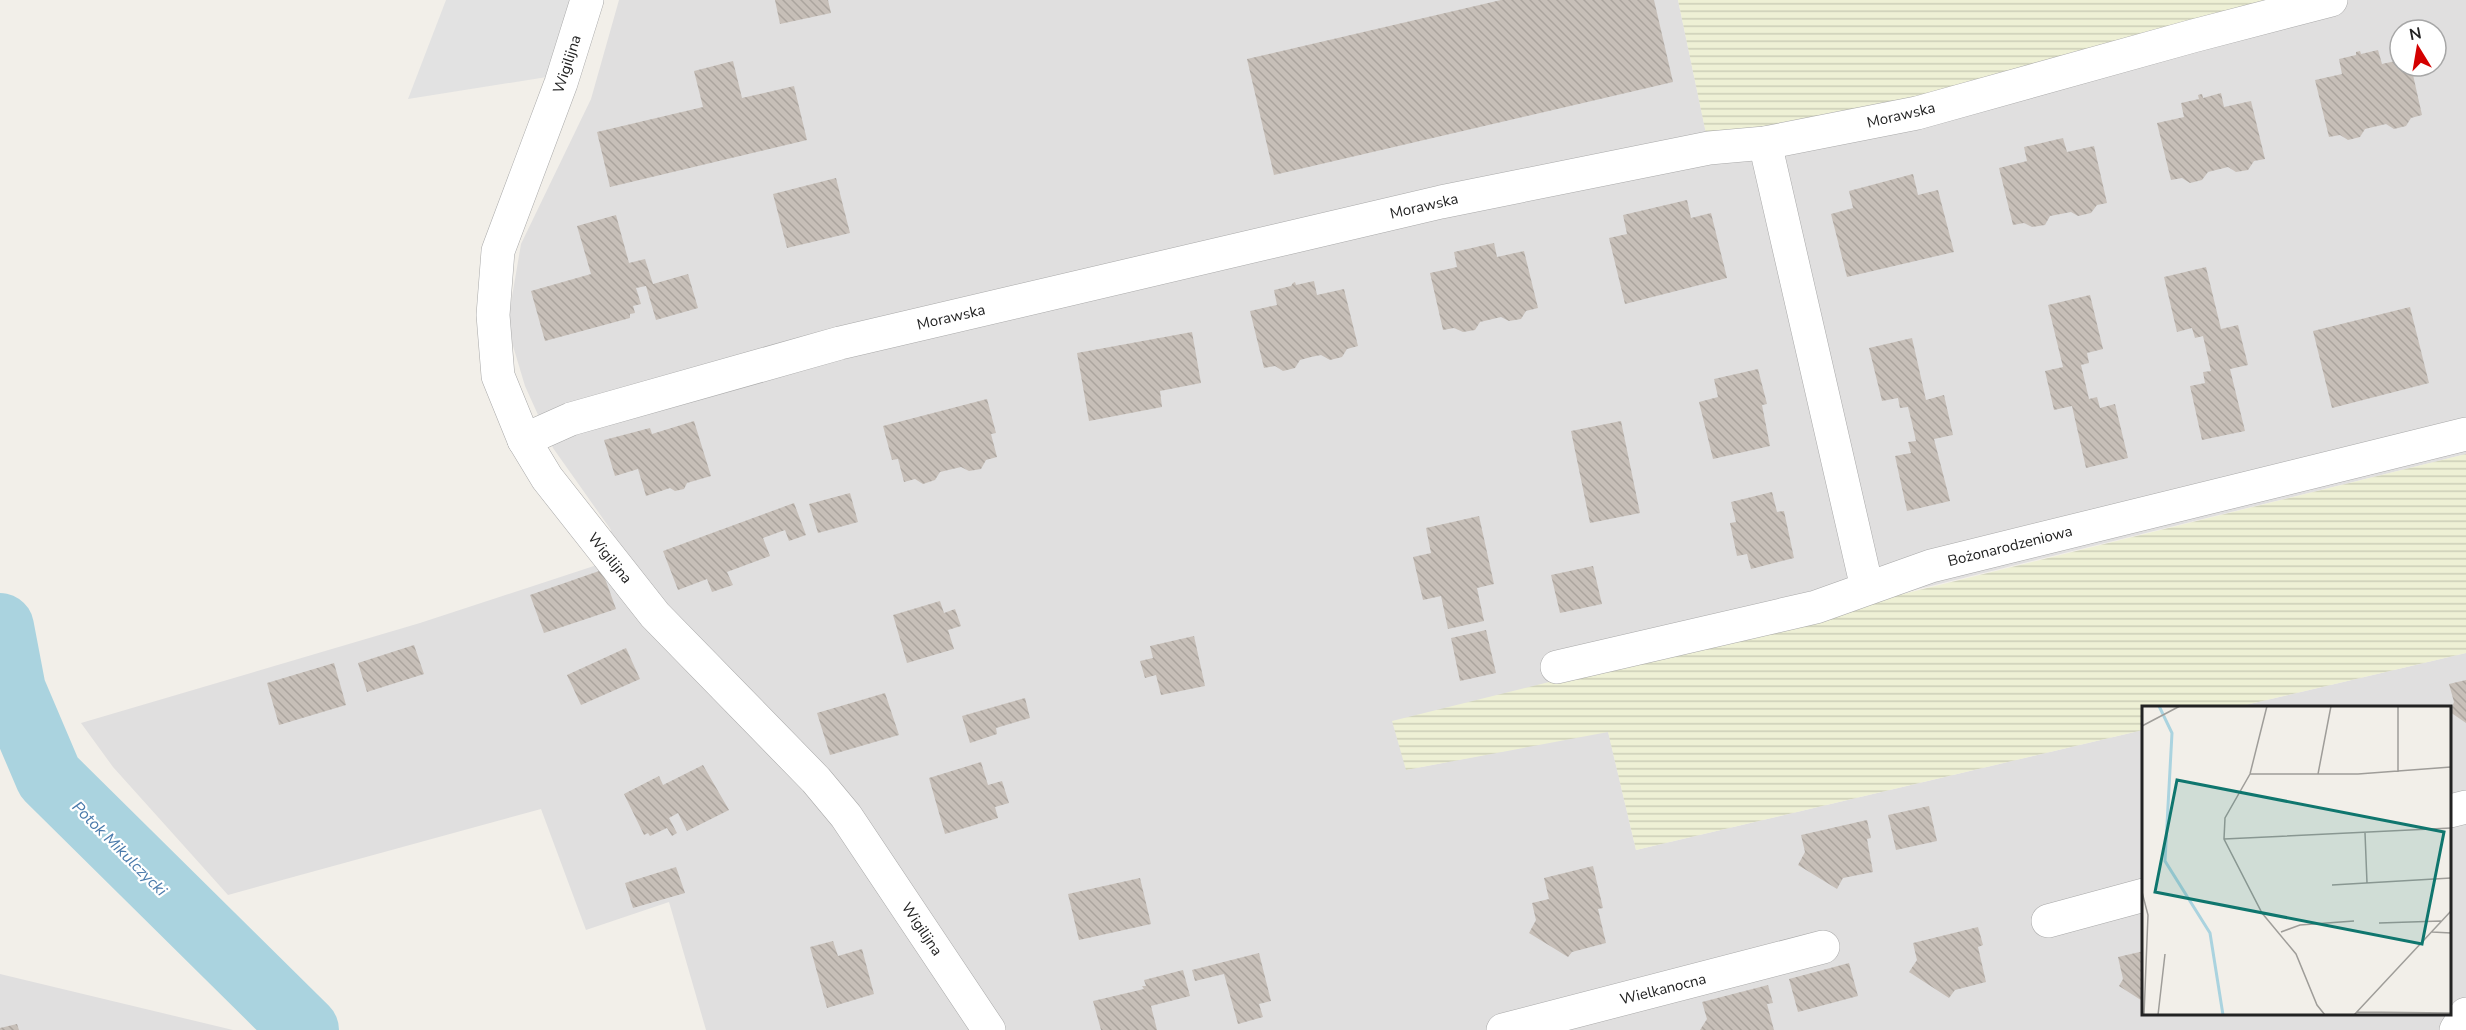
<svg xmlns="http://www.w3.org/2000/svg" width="2466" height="1030" font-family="'Nunito Sans',sans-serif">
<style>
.residential{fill:#e0dfdf;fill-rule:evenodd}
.farmland{fill:url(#farmland-rules)}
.parking{fill:#e2e2e2}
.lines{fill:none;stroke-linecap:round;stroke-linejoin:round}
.river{stroke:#aad3df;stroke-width:68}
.building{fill:url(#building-back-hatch)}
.minor-casing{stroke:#a9a9a9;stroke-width:34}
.minor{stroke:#fff;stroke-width:33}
.labels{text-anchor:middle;stroke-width:4.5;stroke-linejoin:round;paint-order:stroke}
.street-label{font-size:15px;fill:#222;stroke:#fff}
.water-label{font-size:16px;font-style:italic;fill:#4a7aab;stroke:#fff}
.inset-river{fill:none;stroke:#aad3df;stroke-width:3}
.inset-road{fill:none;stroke:#9f9d99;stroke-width:1.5}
.view{fill:#0f766e;fill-opacity:0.15;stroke:#0f766e;stroke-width:3}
.inset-edge{fill:none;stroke:#222;stroke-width:3}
</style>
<defs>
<pattern id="farmland-rules" width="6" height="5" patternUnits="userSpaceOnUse" patternTransform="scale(1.5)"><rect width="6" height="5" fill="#eef0d5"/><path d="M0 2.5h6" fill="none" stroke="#ccceb7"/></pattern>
<pattern id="building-back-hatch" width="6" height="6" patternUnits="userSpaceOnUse" patternTransform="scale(1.5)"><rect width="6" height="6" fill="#c7bfb8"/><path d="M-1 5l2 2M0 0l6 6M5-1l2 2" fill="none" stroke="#aba49e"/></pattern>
</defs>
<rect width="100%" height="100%" fill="#f2efe9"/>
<!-- residential -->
<g class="residential">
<path d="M619 0H1678L1709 147 2331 0H2466V454L1866 602 1406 770 1608 731 1636 850 2143 730 2144 1014H2450V708L2237 707 2466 653V1030H706L669 902 586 930 541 809 228 895 113 767 81 723 420 623 597 565 611 530 553 448 525 386 507 326 521 244 591 99ZM2400 30H2436V66H2400Z"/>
<polygon points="0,974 233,1030 0,1030"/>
</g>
<!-- farmland -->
<g class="farmland">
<polygon points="1678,0 2331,0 1709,148"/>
<polygon points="2466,454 2466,653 2237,707 2144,708 2143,730 1636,850 1608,732 1406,770 1392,721"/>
</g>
<!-- parking -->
<polygon class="parking" points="446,0 571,0 547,77 408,99"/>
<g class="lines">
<!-- river -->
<polyline class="river" points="0,627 12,690 49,777 305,1030"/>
</g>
<!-- building -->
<g class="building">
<polygon points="775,0 828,0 831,13 780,24"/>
<polygon points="1501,0 1654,0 1673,82 1274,175 1247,59"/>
<polygon points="2378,50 2382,64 2400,60 2400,66 2411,66 2422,115 2411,118 2406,126 2394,129 2386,124 2365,129 2360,137 2348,140 2340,135 2329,137 2315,80 2342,74 2339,59 2356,55 2356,52 2360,51 2361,54"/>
<polygon points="733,61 742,98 794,86 807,140 610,187 597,132 703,107 694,71"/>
<polygon points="2221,93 2224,107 2251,101 2265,159 2254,161 2248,170 2236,172 2228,167 2208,172 2202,180 2190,183 2182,178 2171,180 2157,123 2184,117 2181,103 2199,99 2198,95 2202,94 2203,98"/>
<polygon points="2063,138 2067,152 2094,146 2107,203 2097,205 2091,213 2078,216 2071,212 2050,216 2045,225 2032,227 2024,223 2013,225 1999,168 2027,161 2024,147"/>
<polygon points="1913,174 1918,195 1938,190 1954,252 1847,277 1831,214 1853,208 1849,191"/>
<polygon points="836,178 850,233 787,248 773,194"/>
<polygon points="1687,200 1691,218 1711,213 1727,278 1625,304 1609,238 1627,234 1623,215"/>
<polygon points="616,215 629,263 645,259 653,284 688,274 698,308 656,320 646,286 636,288 641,304 633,306 635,313 630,314 630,318 545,341 531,291 591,274 577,226"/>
<polygon points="1494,243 1497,257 1524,251 1538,308 1526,311 1521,319 1509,321 1501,317 1480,322 1475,330 1463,332 1454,328 1443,330 1430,273 1457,267 1454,252"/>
<polygon points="2206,267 2221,329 2238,325 2248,365 2230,369 2245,431 2202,440 2190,386 2205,383 2203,372 2211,371 2203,336 2195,338 2192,328 2177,332 2164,277"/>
<polygon points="1314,281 1317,295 1344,289 1358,346 1347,349 1342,357 1330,360 1321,355 1311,357 1300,360 1295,368 1283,371 1275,366 1264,368 1250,311 1277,305 1274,290 1291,286 1293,283 1295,282 1296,285"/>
<polygon points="2090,295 2103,349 2087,353 2089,363 2081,365 2089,399 2097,397 2100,408 2115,404 2128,458 2086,468 2072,406 2054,410 2045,371 2063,367 2048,305"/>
<polygon points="2410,307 2429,383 2332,408 2313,331"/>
<polygon points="1192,332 1201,383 1160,391 1162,407 1089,421 1077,353"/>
<polygon points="1912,338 1926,400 1944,395 1953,435 1934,439 1950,501 1907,511 1895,456 1911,453 1908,442 1916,441 1912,423 1908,407 1900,408 1898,398 1882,401 1869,348"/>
<polygon points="1758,369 1767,404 1762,405 1770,446 1713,459 1699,402 1718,397 1714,379"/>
<polygon points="987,399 996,433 991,434 997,457 986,460 981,469 969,471 961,467 940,472 935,480 923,484 915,479 904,482 898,459 892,460 883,426"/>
<polygon points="694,421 711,476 687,483 684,489 675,491 670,488 646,496 638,469 615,476 604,440 650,428 652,434"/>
<polygon points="1621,421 1640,513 1590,523 1571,431"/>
<polygon points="1772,492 1777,512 1784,511 1794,558 1751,569 1747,554 1737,556 1730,523 1736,522 1731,502"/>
<polygon points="850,493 858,522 818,533 809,504"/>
<polygon points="794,503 806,535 789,541 785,530 763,538 770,556 727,572 733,585 712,592 707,579 678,590 663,551"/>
<polygon points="1479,516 1494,584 1477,588 1484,621 1448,629 1441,596 1423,600 1413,557 1431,553 1426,528"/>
<polygon points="1593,566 1602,604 1560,613 1551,575"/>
<polygon points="602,570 616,609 544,633 530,595"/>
<polygon points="940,601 944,613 955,609 961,626 948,630 954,649 907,663 893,615"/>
<polygon points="1486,630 1496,673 1460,681 1451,638"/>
<polygon points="1194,636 1205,686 1161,695 1156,675 1145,678 1140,661 1153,658 1150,646"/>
<polygon points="414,645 424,674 367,692 358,663"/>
<polygon points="626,648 640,679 581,705 567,675"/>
<polygon points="334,663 346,705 279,725 267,683"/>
<polygon points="2466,680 2466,723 2450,712 2454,702 2449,684"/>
<polygon points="885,693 899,735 830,755 817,713"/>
<polygon points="1025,698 1030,718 996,728 997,734 970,743 962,716"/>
<polygon points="981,762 988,785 1002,781 1009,803 995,807 998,818 945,834 929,778"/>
<polygon points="703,765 729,810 687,831 678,813 669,818 677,833 672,836 667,828 650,836 648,833 644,835 624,794 659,776 663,785"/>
<polygon points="1929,806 1937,841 1896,850 1888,815"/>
<polygon points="1867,820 1871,838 1867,839 1873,872 1843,878 1837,889 1798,865 1805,852 1801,835"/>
<polygon points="1593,866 1603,908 1598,909 1606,943 1572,952 1568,957 1529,933 1536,920 1532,903 1549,899 1544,878"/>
<polygon points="676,867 685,893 633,908 625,883"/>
<polygon points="1140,878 1151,924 1079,940 1068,894"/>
<polygon points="1978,927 1983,945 1978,947 1986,982 1955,990 1949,998 1909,972 1917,960 1913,943"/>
<polygon points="833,941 838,956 862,949 874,994 827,1008 810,947"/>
<polygon points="2144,951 2144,1002 2119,986 2123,979 2118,957"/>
<polygon points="1259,953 1271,1001 1259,1004 1263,1017 1238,1024 1224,974 1195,981 1192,970"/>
<polygon points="1849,963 1858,996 1798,1012 1789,979"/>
<polygon points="1183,970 1190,996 1151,1006 1157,1030 1101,1030 1093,1001 1144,989 1142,986 1146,986 1144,980"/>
<polygon points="1768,985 1773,1003 1767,1004 1774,1030 1700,1030 1707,1019 1702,1002"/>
<polygon points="17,1024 19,1030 0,1030 0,1028"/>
</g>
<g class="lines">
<!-- minor casing -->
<g class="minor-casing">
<g id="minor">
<polyline points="587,0 561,83 498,251 493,315 498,376 524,440 547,478 655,615 816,780 846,816 989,1030"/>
<polyline points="1765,143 1867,588"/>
<polyline points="524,440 571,419 840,343 1441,202 1709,148 1765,143 1917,113 2193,36 2331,0"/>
<polyline points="1557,667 1816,607 1931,566 2466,434"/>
<polyline points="2450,811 2466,807"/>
<polyline points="2048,921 2144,895"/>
<polyline points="1503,1030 1823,947"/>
<polyline points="2456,1030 2466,1014"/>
</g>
</g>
<!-- minor -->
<use href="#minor" class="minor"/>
</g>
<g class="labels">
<!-- street labels -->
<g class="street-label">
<text transform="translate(567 64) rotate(-72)" y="5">Wigilijna</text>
<text transform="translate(1901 115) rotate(-13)" y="5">Morawska</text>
<text transform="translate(1424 206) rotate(-13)" y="5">Morawska</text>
<text transform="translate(951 317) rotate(-13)" y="5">Morawska</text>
<text transform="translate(2010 546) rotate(-14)" y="5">Bożonarodzeniowa</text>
<text transform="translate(610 558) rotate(51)" y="5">Wigilijna</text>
<text transform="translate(922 929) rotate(56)" y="5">Wigilijna</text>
<text transform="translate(1663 989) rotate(-14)" y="5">Wielkanocna</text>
</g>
<!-- water labels -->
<g class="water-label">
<text transform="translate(120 848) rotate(45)" y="6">Potok Mikulczycki</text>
</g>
</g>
<!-- overview -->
<g transform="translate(2142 706)">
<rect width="309" height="309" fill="#f2efe9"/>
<path class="inset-river" d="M17 0 30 27 23 155 68 227 81 309"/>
<path class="inset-road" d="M125 0 108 68 83 112 82 133 120 207 154 248 175 299 183 309M0 20 38 0M256 66V0M108 68H216L309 61M176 68 189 0M223 127 225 177M82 133 309 122M190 179 309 172M0 186 6 209 2 309M237 217 299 215M139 226 158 219 212 215M290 226 309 227M215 306 309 307M16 309 23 248M212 309 309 205"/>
<path class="view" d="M35 74 302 126 280 238 13 186Z"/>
<rect width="309" height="309" class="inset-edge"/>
</g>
<!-- north arrow -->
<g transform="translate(2418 48) rotate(349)"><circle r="28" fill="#ffffff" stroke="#a7a7a7" stroke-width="1.5"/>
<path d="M0-4.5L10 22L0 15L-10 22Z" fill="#d40000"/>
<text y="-9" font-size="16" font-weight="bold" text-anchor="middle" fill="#222222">N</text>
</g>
</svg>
